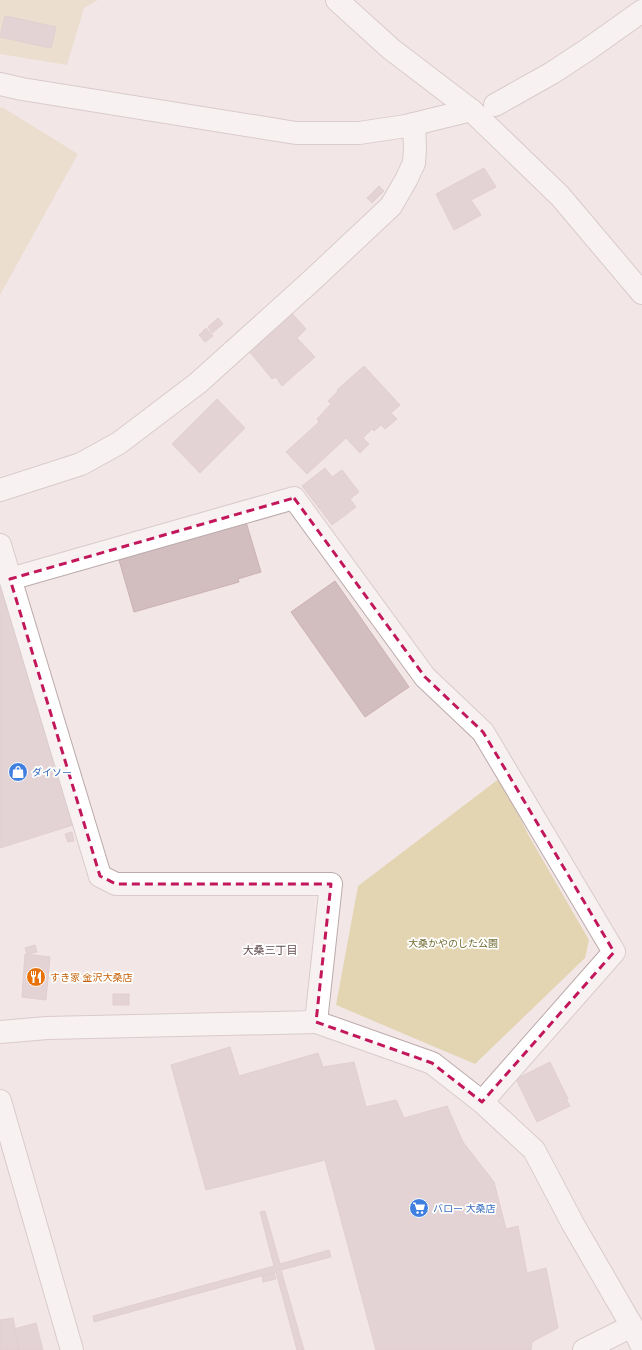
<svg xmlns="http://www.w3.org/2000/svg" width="642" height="1350" font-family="Figtree,'Noto Sans JP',sans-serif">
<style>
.green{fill:#e3d5b2}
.building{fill:#d2bdbf;stroke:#ccb1b4}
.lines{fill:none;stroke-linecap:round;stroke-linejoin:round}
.minor-casing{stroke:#bcaaab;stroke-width:24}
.tertiary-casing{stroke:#bcaaab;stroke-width:24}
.minor{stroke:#fff;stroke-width:22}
.tertiary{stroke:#fff;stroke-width:22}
.marked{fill:none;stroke:#c2185b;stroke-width:3;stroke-dasharray:8 5;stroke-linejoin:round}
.labels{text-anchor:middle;stroke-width:3.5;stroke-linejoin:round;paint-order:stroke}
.shop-label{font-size:10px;fill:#366cbe;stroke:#fff;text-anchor:start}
.park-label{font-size:10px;fill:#706a2f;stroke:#fff}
.food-label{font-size:10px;fill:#c56008;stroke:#fff;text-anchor:start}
.neighbourhood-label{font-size:11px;fill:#664e51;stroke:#fff}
</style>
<rect width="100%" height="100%" fill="#f2e6e7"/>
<!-- green -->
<g class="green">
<polygon points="0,0 98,0 84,8 67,65 0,54"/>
<polygon points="2,107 78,154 0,295 0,108"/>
<polygon points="500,778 529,836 589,940 585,958 475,1064 336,1005 358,886"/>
</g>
<!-- building -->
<g class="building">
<polygon points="5,16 56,27 51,48 0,37"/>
<polygon points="484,168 496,187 471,200 481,215 454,230 436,194"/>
<polygon points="379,186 384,191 372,203 367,198"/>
<polygon points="290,311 306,329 297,338 315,357 282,386 276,377 272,379 249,351"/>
<polygon points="218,318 223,324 212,333 208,327"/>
<polygon points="206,328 213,336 205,342 199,335"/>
<polygon points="364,366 400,405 391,413 397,419 385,429 381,425 374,431 372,429 363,438 369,444 360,453 346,438 307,474 286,452 319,422 317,419 331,404 328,401 338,391 337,390"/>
<polygon points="217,399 245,428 200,473 172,444"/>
<polygon points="325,468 332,477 342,470 359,492 350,499 356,507 332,525 302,486"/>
<polygon points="246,522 261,572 238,579 239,582 134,612 119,560"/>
<polygon points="0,571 73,825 0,848"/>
<polygon points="335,581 409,687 365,717 291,612"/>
<polygon points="72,832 74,841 68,842 65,834"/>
<polygon points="35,945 37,952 27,954 25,948"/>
<polygon points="25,954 50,957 46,1000 22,997"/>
<rect x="113" y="994" width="16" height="11"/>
<polygon points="230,1047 239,1076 318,1053 323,1067 354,1062 366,1107 396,1100 404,1118 447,1106 463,1142 494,1182 506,1229 518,1226 527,1273 546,1268 558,1328 532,1342 531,1350 376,1350 325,1160 206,1190 171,1065"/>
<polygon points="550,1062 568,1099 566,1099 570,1106 537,1122 516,1079"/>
<polygon points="265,1211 280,1264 329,1250 331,1257 281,1270 304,1350 297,1350 276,1272 94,1322 93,1316 274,1266 260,1212"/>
<polygon points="274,1273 276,1279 263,1282 262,1276"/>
<polygon points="13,1318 18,1341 22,1340 24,1350 0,1350 0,1320"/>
<polygon points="36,1323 43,1350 19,1350 14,1329"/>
</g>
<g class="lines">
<!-- minor casing -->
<g class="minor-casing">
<g id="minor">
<polyline points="337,0 391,49 471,110 560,196 642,293"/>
<polyline points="0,490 81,464 119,443 198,383 309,283 391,206 406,180 414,163 415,148 414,124"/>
<polyline points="0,545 100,876 116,884 331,884 316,1022 47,1028 0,1032"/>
<polyline points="10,579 294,498 425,677 483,732 614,952 482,1102"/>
<polyline points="316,1022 432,1063 482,1102 534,1150 573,1224 632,1326 584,1350"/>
<polyline points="632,1326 642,1346"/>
</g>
</g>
<!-- tertiary casing -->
<g class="tertiary-casing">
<g id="tertiary">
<polyline points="0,84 22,89 296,133 359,133 406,126 471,110"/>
<polyline points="495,105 552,73 587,50 642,11"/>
<polyline points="0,1101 72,1350"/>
</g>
</g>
<!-- minor -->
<use href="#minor" class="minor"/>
<!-- tertiary -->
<use href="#tertiary" class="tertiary"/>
</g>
<!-- marked area -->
<path d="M0 0H642V1350H0ZM294 498 425 677 483 732 614 952 482 1102 432 1063 316 1022 331 884H116L100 876 10 579Z" fill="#f2e6e7" fill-opacity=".55" fill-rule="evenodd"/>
<path class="marked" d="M294 498 425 677 483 732 614 952 482 1102 432 1063 316 1022 331 884H116L100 876 10 579Z"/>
<!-- icons -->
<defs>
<g id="shop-disc" transform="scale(1)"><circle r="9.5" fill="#3f7fe0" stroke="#fff"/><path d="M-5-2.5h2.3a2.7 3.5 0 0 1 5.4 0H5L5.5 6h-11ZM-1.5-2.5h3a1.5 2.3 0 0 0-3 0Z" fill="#fff"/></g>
<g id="restaurant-disc" transform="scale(1)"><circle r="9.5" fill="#e8710a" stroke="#fff"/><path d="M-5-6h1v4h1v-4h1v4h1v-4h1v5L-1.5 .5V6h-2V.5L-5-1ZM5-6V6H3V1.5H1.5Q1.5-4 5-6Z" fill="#fff"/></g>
<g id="supermarket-disc" transform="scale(1)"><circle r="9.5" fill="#3f7fe0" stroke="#fff"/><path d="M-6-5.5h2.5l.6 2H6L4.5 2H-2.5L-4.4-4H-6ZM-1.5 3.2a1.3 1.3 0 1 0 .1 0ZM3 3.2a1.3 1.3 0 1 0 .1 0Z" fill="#fff"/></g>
</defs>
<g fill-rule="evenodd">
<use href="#shop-disc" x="18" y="772"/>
<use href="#restaurant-disc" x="36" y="977"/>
<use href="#supermarket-disc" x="419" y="1208"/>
</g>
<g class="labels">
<!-- shop labels -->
<g class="shop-label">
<text x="32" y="776">ダイソー</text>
<text x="433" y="1212">バロー 大桑店</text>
</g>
<!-- park labels -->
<g class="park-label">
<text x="453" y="947">大桑かやのした公園</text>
</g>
<!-- food labels -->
<g class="food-label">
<text x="50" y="981">すき家 金沢大桑店</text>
</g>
<!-- neighbourhood labels -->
<g class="neighbourhood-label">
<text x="270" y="954">大桑三丁目</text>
</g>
</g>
</svg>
